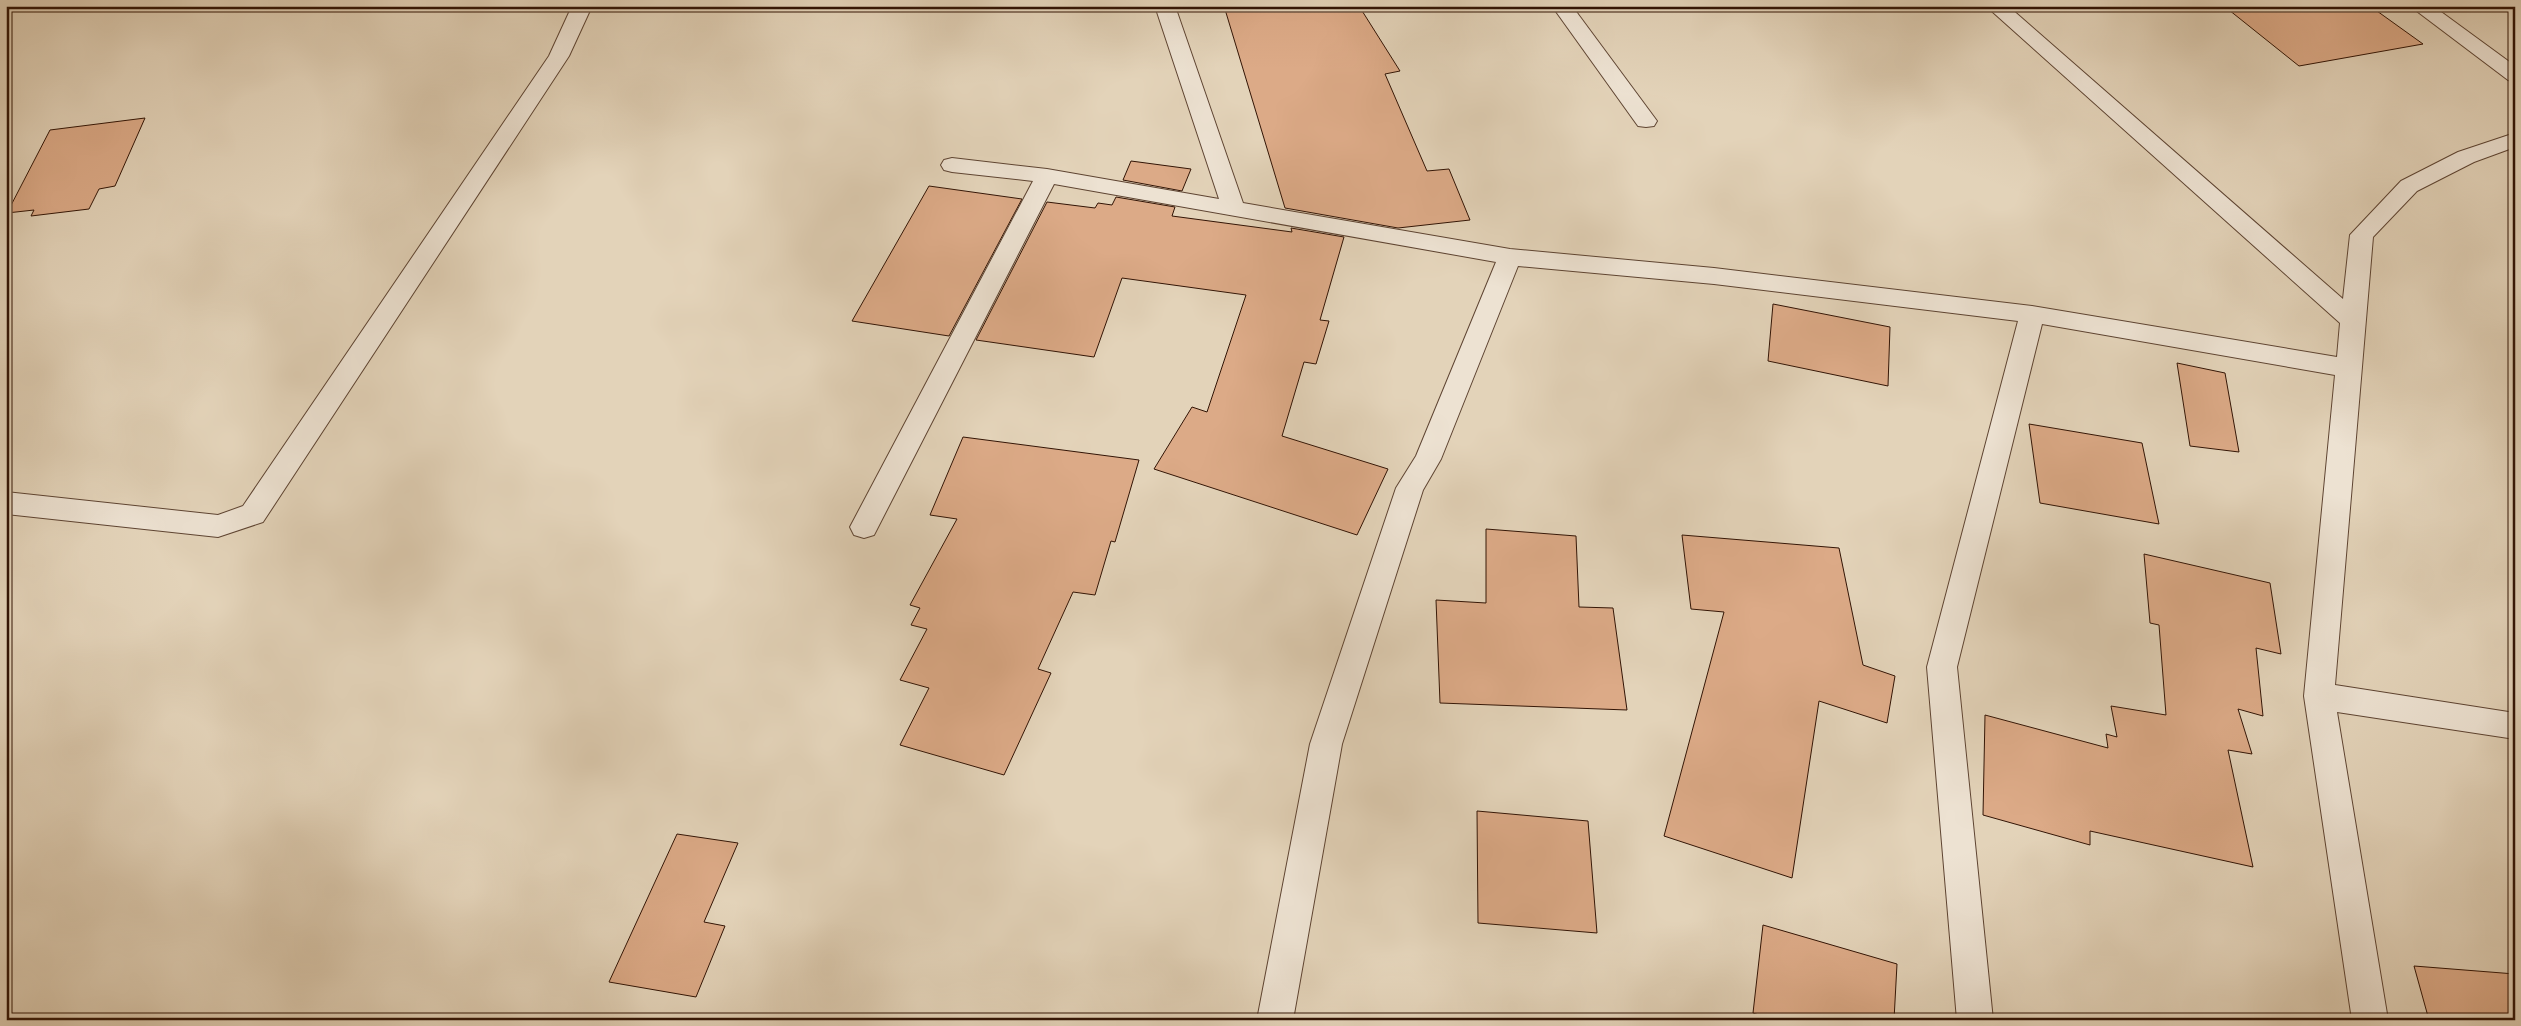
<svg xmlns="http://www.w3.org/2000/svg" width="2521" height="1026" font-family="Alegreya,serif">
<style>
.building{fill:#dcaa87;stroke:#321405}
.lines{fill:none;stroke-linecap:round;stroke-linejoin:round}
.street-casing{stroke:#5e4432;stroke-width:2}
.street{fill:#ede2d2;fill-rule:evenodd}
</style>
<rect width="100%" height="100%" fill="#e3d3b9"/>
<filter id="stains"><feTurbulence type="fractalNoise" baseFrequency=".004" numOctaves="4"/><feColorMatrix values="0 0 0 0 .2 0 0 0 0 .09 0 0 0 0 .02 0 0 0 .5 -.17"/></filter>
<radialGradient id="worn" r=".72"><stop offset=".6" stop-color="#630" stop-opacity="0"/><stop offset="1" stop-color="#630" stop-opacity=".3"/></radialGradient>
<!-- building -->
<g class="building">
<polygon points="1224,6 1359,6 1400,71 1385,74 1427,171 1449,169 1470,220 1398,228 1285,208"/>
<polygon points="2224,6 2370,6 2423,44 2299,66"/>
<polygon points="145,118 115,186 99,189 89,209 31,216 34,210 7,213 50,130"/>
<polygon points="1131,161 1191,169 1182,191 1123,180"/>
<polygon points="929,186 1022,199 949,336 852,321"/>
<polygon points="1116,197 1175,207 1172,216 1292,232 1291,228 1344,237 1320,320 1329,321 1316,364 1304,362 1282,436 1388,469 1357,535 1154,469 1192,407 1207,412 1246,295 1122,278 1094,357 976,340 1047,202 1095,208 1098,203 1112,205"/>
<polygon points="1773,304 1890,327 1888,386 1768,361"/>
<polygon points="2177,363 2225,373 2239,452 2190,446"/>
<polygon points="2029,424 2142,443 2159,524 2040,503"/>
<polygon points="963,437 1139,460 1115,542 1111,541 1095,595 1073,592 1038,669 1051,673 1004,775 900,745 929,688 900,680 927,629 911,625 920,608 910,605 957,519 930,515"/>
<polygon points="1486,529 1576,536 1579,607 1613,608 1627,710 1440,703 1436,600 1486,603"/>
<polygon points="1682,535 1839,548 1863,665 1895,676 1887,723 1819,701 1792,878 1664,836 1724,612 1691,609"/>
<polygon points="2144,554 2270,583 2281,654 2256,648 2263,716 2238,709 2252,754 2228,750 2253,867 2090,831 2090,845 1983,815 1985,715 2108,748 2106,734 2117,737 2111,706 2166,715 2159,625 2150,623"/>
<polygon points="1477,811 1588,821 1597,933 1478,923"/>
<polygon points="677,834 738,843 704,922 725,926 696,997 609,982"/>
<polygon points="1763,925 1897,964 1894,1020 1774,1020 1753,1013"/>
<polygon points="2414,966 2515,974 2515,1020 2429,1020"/>
</g>
<g class="lines">
<!-- street casing -->
<g class="street-casing">
<g id="street">
<polygon points="572,6 592,6 569,56 263,522 218,537 6,514 6,492 218,515 243,506 549,56"/>
<polygon points="1155,6 1175,6 1243,203 1510,249 1714,268 2032,306 2337,357 2340,323 1986,6 2008,6 2343,299 2350,235 2401,181 2458,152 2515,133 2515,147 2474,162 2417,191 2373,237 2335,685 2515,713 2515,739 2337,712 2388,1020 2352,1020 2304,696 2335,375 2042,324 1957,667 1993,1020 1957,1020 1927,667 2018,321 1714,284 1518,266 1441,459 1423,490 1342,744 1293,1020 1257,1020 1310,744 1396,488 1416,456 1496,262 1054,184 874,535 864,538 854,535 850,527 1033,181 952,172 944,170 941,165 944,160 952,158 1047,169 1219,199"/>
<polygon points="1552,6 1572,6 1657,121 1654,126 1646,127 1638,126"/>
<polygon points="2410,6 2433,6 2515,66 2515,82 2508,80"/>
</g>
</g>
<!-- street -->
<use href="#street" class="street"/>
</g>
<!-- margin -->
<rect width="2521" height="1026" fill="none" stroke="#e3d3b9" stroke-width="25"/>
<rect x="8" y="8" width="2506" height="1011" fill="none" stroke="#321405" stroke-width="2.5"/>
<rect x="12" y="12" width="2496" height="1001" fill="none" stroke="#321405"/>
<rect width="100%" height="100%" filter="url(#stains)"/>
<rect width="100%" height="100%" fill="url(#worn)"/>
</svg>
